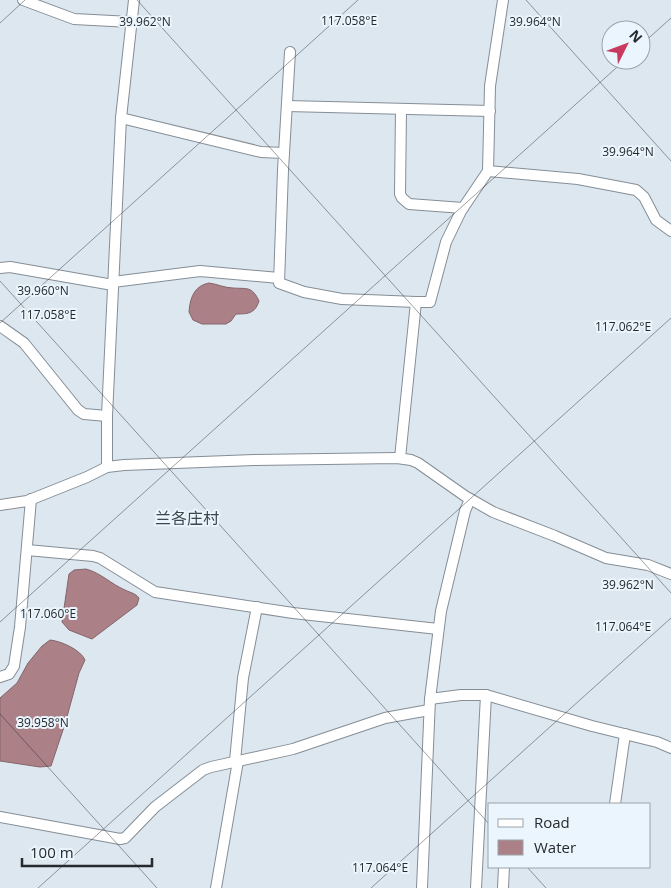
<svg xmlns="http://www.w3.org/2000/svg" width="671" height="888" font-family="'Open Sans','Noto Sans SC',sans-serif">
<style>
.water{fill:#ab8086;stroke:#83666b}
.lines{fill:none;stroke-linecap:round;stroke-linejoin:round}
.minor-casing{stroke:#858e96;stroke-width:12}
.minor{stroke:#fff;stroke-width:10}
.ticks{fill:none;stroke:#262a2d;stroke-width:1;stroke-opacity:0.45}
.labels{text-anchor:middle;stroke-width:4;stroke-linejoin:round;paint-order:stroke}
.quarter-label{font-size:16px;fill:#3f474e;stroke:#eaf5fd}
.ticks-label{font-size:12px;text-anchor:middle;fill:#262a2d;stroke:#eaf5fd;stroke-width:4;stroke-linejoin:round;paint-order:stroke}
</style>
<rect width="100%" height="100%" fill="#dde7f0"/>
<!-- water -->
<g class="water">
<path d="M209 283C217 284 225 288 233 288 247 289 252 286 259 301 255 314 247 314 236 314L231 321 226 324H202L193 320 189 312C190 298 194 286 209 283Z"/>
<path d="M86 569C101 573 111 584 125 590 131 593 135 593 139 598L137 605 92 639 69 630 62 622 69 574 74 570Z"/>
<path d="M50 640C61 641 81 650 85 660L79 673 65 724 51 766 40 767 0 761V698L17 683 28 663 42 646Z"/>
</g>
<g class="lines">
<!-- minor casing -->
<g class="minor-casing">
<g id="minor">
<polyline points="23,0 74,19 131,22"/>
<polyline points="290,52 283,170 279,283 304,292 342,299 416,302"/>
<polyline points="287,106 490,111"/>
<polyline points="401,109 400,194 402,198 409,204 463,208"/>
<polyline points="121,118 261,152 284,153"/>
<polyline points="488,171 578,179 636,190 644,197 656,220 671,231"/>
<polyline points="0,268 10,267 113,285"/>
<polyline points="113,282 200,271 279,278"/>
<polyline points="0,326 24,343 78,410 84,414 107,416"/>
<polyline points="400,458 416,302 430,302 446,242 461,211 488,171 490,86 503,0"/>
<polyline points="107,467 107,416 121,118 134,0"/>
<polyline points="0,505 27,501 87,477 107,467 124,465 254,460 397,458 411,460 418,463 465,496 493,512 555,536 606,558 648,565 671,574"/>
<polyline points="27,550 93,556 100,558 155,592 293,613 438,629"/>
<polyline points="0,677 9,674 14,666 20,627 31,499"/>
<polyline points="430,699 461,695 486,695 592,726 657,742 671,748"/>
<polyline points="235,761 243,678 257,607"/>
<polyline points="615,804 625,734"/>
<polyline points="0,817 120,839 125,838 155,807 203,770 211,767 293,749 385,718 429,710"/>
<polyline points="216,888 238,761"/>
<polyline points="422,888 430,699 441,611 465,511 470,499"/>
<polyline points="476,888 486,695"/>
<polyline points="503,888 504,867"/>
</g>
</g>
<!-- minor -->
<use href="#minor" class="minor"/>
</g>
<!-- ticks -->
<path class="ticks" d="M137 0 671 593M526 0 671 161M0 23 25 0M641 45 671 18M0 281 490 825M0 323 358 0M0 622 625 60M0 714 157 888M527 867 546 888M38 888 671 318M371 888 671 618"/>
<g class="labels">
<!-- quarter labels -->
<g class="quarter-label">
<text x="187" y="524">兰各庄村</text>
</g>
</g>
<g class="ticks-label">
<text x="349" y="25">117.058°E</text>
<text x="145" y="26">39.962°N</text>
<text x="535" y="26">39.964°N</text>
<text x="628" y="156">39.964°N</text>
<text x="43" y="295">39.960°N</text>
<text x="48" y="319">117.058°E</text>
<text x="623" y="331">117.062°E</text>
<text x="628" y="589">39.962°N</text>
<text x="48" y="618">117.060°E</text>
<text x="623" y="631">117.064°E</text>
<text x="43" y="727">39.958°N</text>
<text x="380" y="872">117.064°E</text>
</g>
<!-- legend -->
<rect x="488" y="803" width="162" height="65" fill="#eaf5fd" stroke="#9ca4aa"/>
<rect x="498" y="819" width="25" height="8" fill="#ffffff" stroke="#9ca4aa"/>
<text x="534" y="828" font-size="15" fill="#262a2d">Road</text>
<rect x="498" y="840" width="25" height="15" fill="#ab8086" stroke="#9ca4aa"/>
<text x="534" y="853" font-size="15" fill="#262a2d">Water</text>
<!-- north arrow -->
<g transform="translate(626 45) rotate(48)"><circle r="24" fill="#eaf5fd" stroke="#9ca4aa"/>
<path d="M0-4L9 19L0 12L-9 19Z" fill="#c93a61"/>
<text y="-8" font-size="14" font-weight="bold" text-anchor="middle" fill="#262a2d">N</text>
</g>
<!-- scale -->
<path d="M22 858v8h130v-8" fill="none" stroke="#262a2d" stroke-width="2.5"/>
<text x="30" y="858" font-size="15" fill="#262a2d" stroke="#eaf5fd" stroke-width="4" paint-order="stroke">100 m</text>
</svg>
